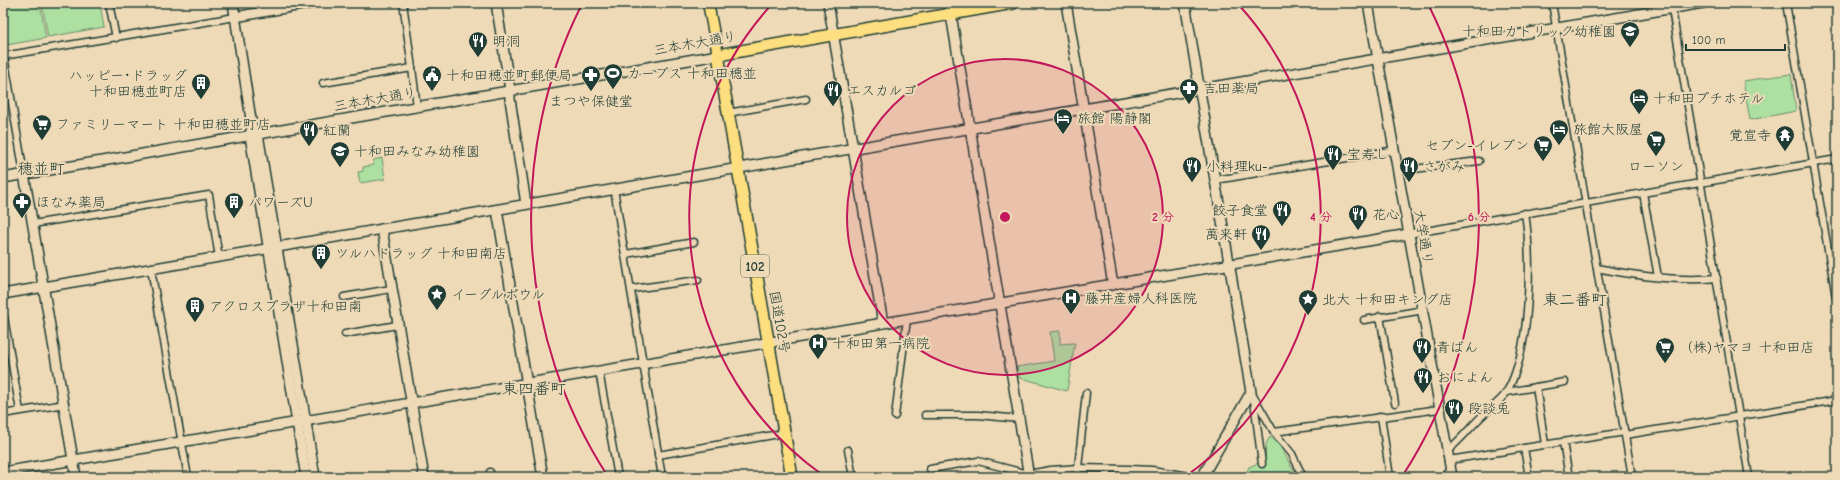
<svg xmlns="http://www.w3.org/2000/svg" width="1840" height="480" font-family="'Comic Neue','Klee One',sans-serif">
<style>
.green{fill:#acdfa0;stroke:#668e6a}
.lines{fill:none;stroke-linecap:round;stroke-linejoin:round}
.street-casing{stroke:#1f3d34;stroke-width:9}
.secondary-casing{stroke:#1f3d34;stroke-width:12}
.primary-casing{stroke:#1f3d34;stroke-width:13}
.highway-casing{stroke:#1f3d34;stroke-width:14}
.street{stroke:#efdab8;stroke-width:6}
.secondary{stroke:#efdab8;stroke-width:9}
.primary{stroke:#fddf80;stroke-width:10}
.highway{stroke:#fddf80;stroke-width:11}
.ring{fill:none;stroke:#c2185b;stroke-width:2}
.labels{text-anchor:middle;stroke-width:4;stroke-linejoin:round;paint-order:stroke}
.shield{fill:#efdab8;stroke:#5d6c5c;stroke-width:1}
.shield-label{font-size:13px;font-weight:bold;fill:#1f3d34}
.poi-label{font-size:14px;fill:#1f3d34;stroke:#efdab8;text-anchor:start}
.street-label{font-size:14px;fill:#1f3d34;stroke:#efdab8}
.quarter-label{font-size:16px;fill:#1f3d34;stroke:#efdab8}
.centre{fill:#c2185b;stroke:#efdab8;stroke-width:2}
.ring-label{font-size:12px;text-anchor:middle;font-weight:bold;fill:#c2185b;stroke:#efdab8;stroke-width:4;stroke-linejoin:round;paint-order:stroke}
</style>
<rect width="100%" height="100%" fill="#efdab8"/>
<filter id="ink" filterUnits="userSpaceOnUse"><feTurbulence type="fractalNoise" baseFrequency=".025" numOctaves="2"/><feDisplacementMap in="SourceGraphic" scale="8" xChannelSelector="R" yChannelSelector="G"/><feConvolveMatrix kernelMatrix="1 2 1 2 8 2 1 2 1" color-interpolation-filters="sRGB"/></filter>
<g filter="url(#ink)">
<!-- green -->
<g class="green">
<polygon points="3,3 40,3 46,38 7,45 3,23"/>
<polygon points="42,3 100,3 104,27 48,37"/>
<polygon points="1791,74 1796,111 1750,120 1743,81"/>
<polygon points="382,158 385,179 360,183 358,172 363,171 363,167 374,165 373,160"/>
<polygon points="1060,331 1060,344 1075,343 1067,391 1018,377 1017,367 1054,361 1050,332"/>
<path d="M1270 437C1281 442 1290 466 1297 477H1245L1249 467 1265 460 1266 444Z"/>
</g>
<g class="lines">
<!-- street casing -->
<g class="street-casing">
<g id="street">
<polyline points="109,3 116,38"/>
<polyline points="403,3 412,68"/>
<polyline points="1552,3 1632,477"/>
<polyline points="1671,3 1749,477"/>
<polyline points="1786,3 1837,303"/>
<polyline points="3,56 235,17"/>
<polyline points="4,56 24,174"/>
<polyline points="323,83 412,68 417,107"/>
<polyline points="728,113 806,99"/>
<polyline points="1398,171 1479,161"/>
<polyline points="1216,180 1395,150"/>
<polyline points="614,189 662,477"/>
<polyline points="1643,193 1658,277"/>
<polyline points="33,224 209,195 219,258"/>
<polyline points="1409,234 1837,159"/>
<polyline points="626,254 694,242"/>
<path d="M1597 268C1636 276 1677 282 1717 278"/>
<polyline points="151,269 188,477"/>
<polyline points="632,289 698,280"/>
<polyline points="344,297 391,289"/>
<polyline points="3,311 20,411"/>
<polyline points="1380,316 1395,403"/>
<polyline points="1364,320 1424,310"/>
<polyline points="345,334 397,325"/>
<polyline points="599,371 618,477"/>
<polyline points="1536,387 1545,444"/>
<polyline points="1251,392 1274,432 1292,454 1303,477"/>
<polyline points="1507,392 1565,382"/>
<polyline points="1254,401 1262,464"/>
<polyline points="3,414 65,404"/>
<polyline points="925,415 978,415 1019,419"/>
<polyline points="895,416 907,319"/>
<polyline points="1381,416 1390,477"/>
<polyline points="1274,432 1439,409"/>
<polyline points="1625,435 1837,400"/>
<polyline points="1563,442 1569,477"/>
<polyline points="1524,448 1529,477"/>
<polyline points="848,450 853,477"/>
<path d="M1447 451C1461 440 1471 426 1484 414 1492 407 1500 402 1506 393 1531 352 1532 259 1525 213"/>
<polyline points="658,455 785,433"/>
<polyline points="1449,460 1625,432"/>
<polyline points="930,469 978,461 1028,474 1051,470 1078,468 1130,469 1152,470 1195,477"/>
<polyline points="490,472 491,477"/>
<polyline points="1077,477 1086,393"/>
<polyline points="1444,477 1450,469"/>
</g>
</g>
<!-- secondary casing -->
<g class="secondary-casing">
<g id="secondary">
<polyline points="233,3 252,126 250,136 252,148 306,477"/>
<polyline points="496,3 510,90 510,99 526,204"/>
<polyline points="828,3 883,323"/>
<polyline points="949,3 1029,477"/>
<polyline points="1066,3 1113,285"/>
<polyline points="1185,3 1251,392 1202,477"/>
<polyline points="1368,3 1452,477"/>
<polyline points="235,17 313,3"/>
<polyline points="255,130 258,134 315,477"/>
<polyline points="24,174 76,477"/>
<polyline points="3,178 718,55"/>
<polyline points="497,210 543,477"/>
<polyline points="382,229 424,477"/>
<polyline points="3,294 1703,3"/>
<polyline points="3,472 1409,234"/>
</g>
</g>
<!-- primary casing -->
<g class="primary-casing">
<polyline id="primary" points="708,3 718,55"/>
</g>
<!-- highway casing -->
<g class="highway-casing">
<polyline id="highway" points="792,477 718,55 1013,3"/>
</g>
<!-- street -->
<use href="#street" class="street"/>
<!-- secondary -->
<use href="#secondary" class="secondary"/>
<!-- primary -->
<use href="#primary" class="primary"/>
<!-- highway -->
<use href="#highway" class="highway"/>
</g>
</g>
<!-- distance rings -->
<circle cx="1005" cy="217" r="158" fill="#c2185b" fill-opacity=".12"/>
<g class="ring">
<circle cx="1005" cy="217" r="158"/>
<path d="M824 476A316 316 0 0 1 772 4M1238 4A316 316 0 0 1 1186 476"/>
<path d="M607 475A474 474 0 0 1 581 6M1429 6A474 474 0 0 1 1403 475"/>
</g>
<!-- icons -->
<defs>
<g id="school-pin" transform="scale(1)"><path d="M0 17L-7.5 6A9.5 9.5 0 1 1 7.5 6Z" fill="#1f3d34" stroke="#efdab8"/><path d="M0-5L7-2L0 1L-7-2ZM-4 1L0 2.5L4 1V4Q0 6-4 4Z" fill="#fff"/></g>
<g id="restaurant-pin" transform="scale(1)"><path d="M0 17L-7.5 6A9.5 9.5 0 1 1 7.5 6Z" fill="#1f3d34" stroke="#efdab8"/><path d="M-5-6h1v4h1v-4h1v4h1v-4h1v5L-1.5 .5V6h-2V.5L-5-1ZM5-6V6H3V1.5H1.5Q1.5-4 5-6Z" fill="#fff"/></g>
<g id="stadium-pin" transform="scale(1)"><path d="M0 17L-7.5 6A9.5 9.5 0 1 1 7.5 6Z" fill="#1f3d34" stroke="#efdab8"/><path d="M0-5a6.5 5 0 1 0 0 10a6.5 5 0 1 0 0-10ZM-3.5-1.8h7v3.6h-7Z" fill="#fff"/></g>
<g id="civic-pin" transform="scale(1)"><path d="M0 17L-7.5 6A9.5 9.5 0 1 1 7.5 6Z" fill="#1f3d34" stroke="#efdab8"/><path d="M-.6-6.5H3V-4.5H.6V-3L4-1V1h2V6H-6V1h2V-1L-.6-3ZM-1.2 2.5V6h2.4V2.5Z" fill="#fff"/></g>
<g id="pharmacy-pin" transform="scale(1)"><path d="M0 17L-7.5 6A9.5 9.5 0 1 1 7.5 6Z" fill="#1f3d34" stroke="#efdab8"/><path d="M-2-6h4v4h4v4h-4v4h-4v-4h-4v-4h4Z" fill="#fff"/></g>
<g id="building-pin" transform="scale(1)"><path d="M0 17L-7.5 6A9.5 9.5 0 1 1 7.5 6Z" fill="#1f3d34" stroke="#efdab8"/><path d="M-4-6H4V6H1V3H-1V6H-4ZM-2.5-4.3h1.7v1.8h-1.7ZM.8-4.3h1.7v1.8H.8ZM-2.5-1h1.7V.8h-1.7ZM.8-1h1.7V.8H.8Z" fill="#fff"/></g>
<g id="hotel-pin" transform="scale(1)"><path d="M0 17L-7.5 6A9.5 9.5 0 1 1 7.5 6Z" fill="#1f3d34" stroke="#efdab8"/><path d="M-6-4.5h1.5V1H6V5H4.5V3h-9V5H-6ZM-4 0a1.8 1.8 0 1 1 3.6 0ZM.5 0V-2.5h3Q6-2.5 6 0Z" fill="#fff"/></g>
<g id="supermarket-pin" transform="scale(1)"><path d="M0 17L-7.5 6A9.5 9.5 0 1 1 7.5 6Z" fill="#1f3d34" stroke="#efdab8"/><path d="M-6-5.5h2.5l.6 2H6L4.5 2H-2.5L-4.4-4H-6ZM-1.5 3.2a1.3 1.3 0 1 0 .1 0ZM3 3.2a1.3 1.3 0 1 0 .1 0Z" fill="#fff"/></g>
<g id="temple-pin" transform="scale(1)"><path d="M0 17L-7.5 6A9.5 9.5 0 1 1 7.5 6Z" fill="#1f3d34" stroke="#efdab8"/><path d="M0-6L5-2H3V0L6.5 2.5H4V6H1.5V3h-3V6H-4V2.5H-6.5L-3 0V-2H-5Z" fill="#fff"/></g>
<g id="sight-pin" transform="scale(1)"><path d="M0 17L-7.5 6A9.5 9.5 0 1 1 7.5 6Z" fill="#1f3d34" stroke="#efdab8"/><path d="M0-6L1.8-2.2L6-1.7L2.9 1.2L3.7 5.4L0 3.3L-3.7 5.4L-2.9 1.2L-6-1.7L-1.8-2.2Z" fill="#fff"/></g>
<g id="hospital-pin" transform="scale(1)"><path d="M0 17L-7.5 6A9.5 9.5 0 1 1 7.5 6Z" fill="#1f3d34" stroke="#efdab8"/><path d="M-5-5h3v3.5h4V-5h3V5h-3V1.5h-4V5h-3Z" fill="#fff"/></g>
</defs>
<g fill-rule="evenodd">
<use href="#school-pin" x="1630" y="31"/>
<use href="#restaurant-pin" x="478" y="41"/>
<use href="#stadium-pin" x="613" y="73"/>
<use href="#civic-pin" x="432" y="75"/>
<use href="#pharmacy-pin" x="591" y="75"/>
<use href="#building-pin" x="201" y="83"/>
<use href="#pharmacy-pin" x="1189" y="88"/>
<use href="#restaurant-pin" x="833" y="90"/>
<use href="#hotel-pin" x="1639" y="98"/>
<use href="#hotel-pin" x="1063" y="118"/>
<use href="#supermarket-pin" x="42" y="124"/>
<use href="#hotel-pin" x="1559" y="129"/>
<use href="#restaurant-pin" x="309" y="130"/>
<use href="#temple-pin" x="1785" y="135"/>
<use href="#supermarket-pin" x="1656" y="140"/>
<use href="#supermarket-pin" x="1543" y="145"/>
<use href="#school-pin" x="340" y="151"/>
<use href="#restaurant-pin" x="1333" y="154"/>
<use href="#restaurant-pin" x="1192" y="166"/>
<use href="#restaurant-pin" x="1409" y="166"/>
<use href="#pharmacy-pin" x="22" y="202"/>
<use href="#building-pin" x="234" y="202"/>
<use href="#restaurant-pin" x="1282" y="210"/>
<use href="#restaurant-pin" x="1358" y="214"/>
<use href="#restaurant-pin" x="1261" y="234"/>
<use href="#building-pin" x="321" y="253"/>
<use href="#sight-pin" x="437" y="294"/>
<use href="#hospital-pin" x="1071" y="298"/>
<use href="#sight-pin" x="1308" y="299"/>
<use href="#building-pin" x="195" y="306"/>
<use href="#hospital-pin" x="818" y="343"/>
<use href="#restaurant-pin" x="1422" y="347"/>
<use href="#supermarket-pin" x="1665" y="347"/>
<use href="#restaurant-pin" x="1423" y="377"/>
<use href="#restaurant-pin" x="1454" y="408"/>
</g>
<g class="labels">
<!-- shield labels -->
<rect class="shield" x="741" y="255" width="28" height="22" rx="3"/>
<g class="shield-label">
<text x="755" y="271">102</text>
</g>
<!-- poi labels -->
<g class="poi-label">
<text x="1616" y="36" text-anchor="end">十和田カトリック幼稚園</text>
<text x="492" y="46">明洞</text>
<text x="627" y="78">カーブス 十和田穂並</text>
<text x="187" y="80" text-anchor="end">ハッピー･ドラッグ<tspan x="187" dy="16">十和田穂並町店</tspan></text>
<text x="446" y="80">十和田穂並町郵便局</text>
<text x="1203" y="93">吉田薬局</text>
<text x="847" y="95">エスカルゴ</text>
<text x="1653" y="103">十和田プチホテル</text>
<text x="591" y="106" text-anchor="middle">まつや保健堂</text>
<text x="1077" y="123">旅館 陽静閣</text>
<text x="56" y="129">ファミリーマート 十和田穂並町店</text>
<text x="1573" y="134">旅館大阪屋</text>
<text x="323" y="135">紅蘭</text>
<text x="1771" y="140" text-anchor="end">覚宣寺</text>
<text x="1529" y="150" text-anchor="end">セブン-イレブン</text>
<text x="354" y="156">十和田みなみ幼稚園</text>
<text x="1347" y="159">宝寿し</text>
<text x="1206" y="171">小料理ku-</text>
<text x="1423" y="171">さがみ</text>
<text x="1656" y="171" text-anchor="middle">ローソン</text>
<text x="36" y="207">ほなみ薬局</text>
<text x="248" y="207">パワーズU</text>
<text x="1268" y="215" text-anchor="end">餃子食堂</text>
<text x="1372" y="219">花心</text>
<text x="1247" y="239" text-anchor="end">萬来軒</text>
<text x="335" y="258">ツルハドラッグ 十和田南店</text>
<text x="451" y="299">イーグルボウル</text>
<text x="1085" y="303">藤井産婦人科医院</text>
<text x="1322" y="304">北大 十和田キング店</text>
<text x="209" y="311">アクロスプラザ十和田南</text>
<text x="832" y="348">十和田第一病院</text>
<text x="1436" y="352">青ばん</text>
<text x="1679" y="352">（株)ヤマヨ 十和田店</text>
<text x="1437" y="382">おによん</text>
<text x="1468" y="413">段談兎</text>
</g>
<!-- street labels -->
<g class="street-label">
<text transform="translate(695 43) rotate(-10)" y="5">三本木大通り</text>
<text transform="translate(375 99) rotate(-10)" y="5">三本木大通り</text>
<text transform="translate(1424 237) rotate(80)" y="5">大学通り</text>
<text transform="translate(780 322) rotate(80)" y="5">国道102号</text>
</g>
<!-- quarter labels -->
<g class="quarter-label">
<text x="41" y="174">穂並町</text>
<text x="1575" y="305">東二番町</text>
<text x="534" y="394">東四番町</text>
</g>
</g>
<circle cx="1005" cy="217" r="6" class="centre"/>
<g class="ring-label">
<text x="1163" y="221">2 分</text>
<text x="1321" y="221">4 分</text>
<text x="1479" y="221">6 分</text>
</g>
<!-- margin -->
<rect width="1840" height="480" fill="none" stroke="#efdab8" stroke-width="16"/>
<rect x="8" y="8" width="1824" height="464" fill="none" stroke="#1f3d34" stroke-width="1.5" filter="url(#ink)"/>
<!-- scale -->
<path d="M1686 44v6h99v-6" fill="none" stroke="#1f3d34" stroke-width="2"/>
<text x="1692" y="44" font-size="12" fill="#1f3d34" stroke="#efdab8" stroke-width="3" paint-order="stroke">100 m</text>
</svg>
